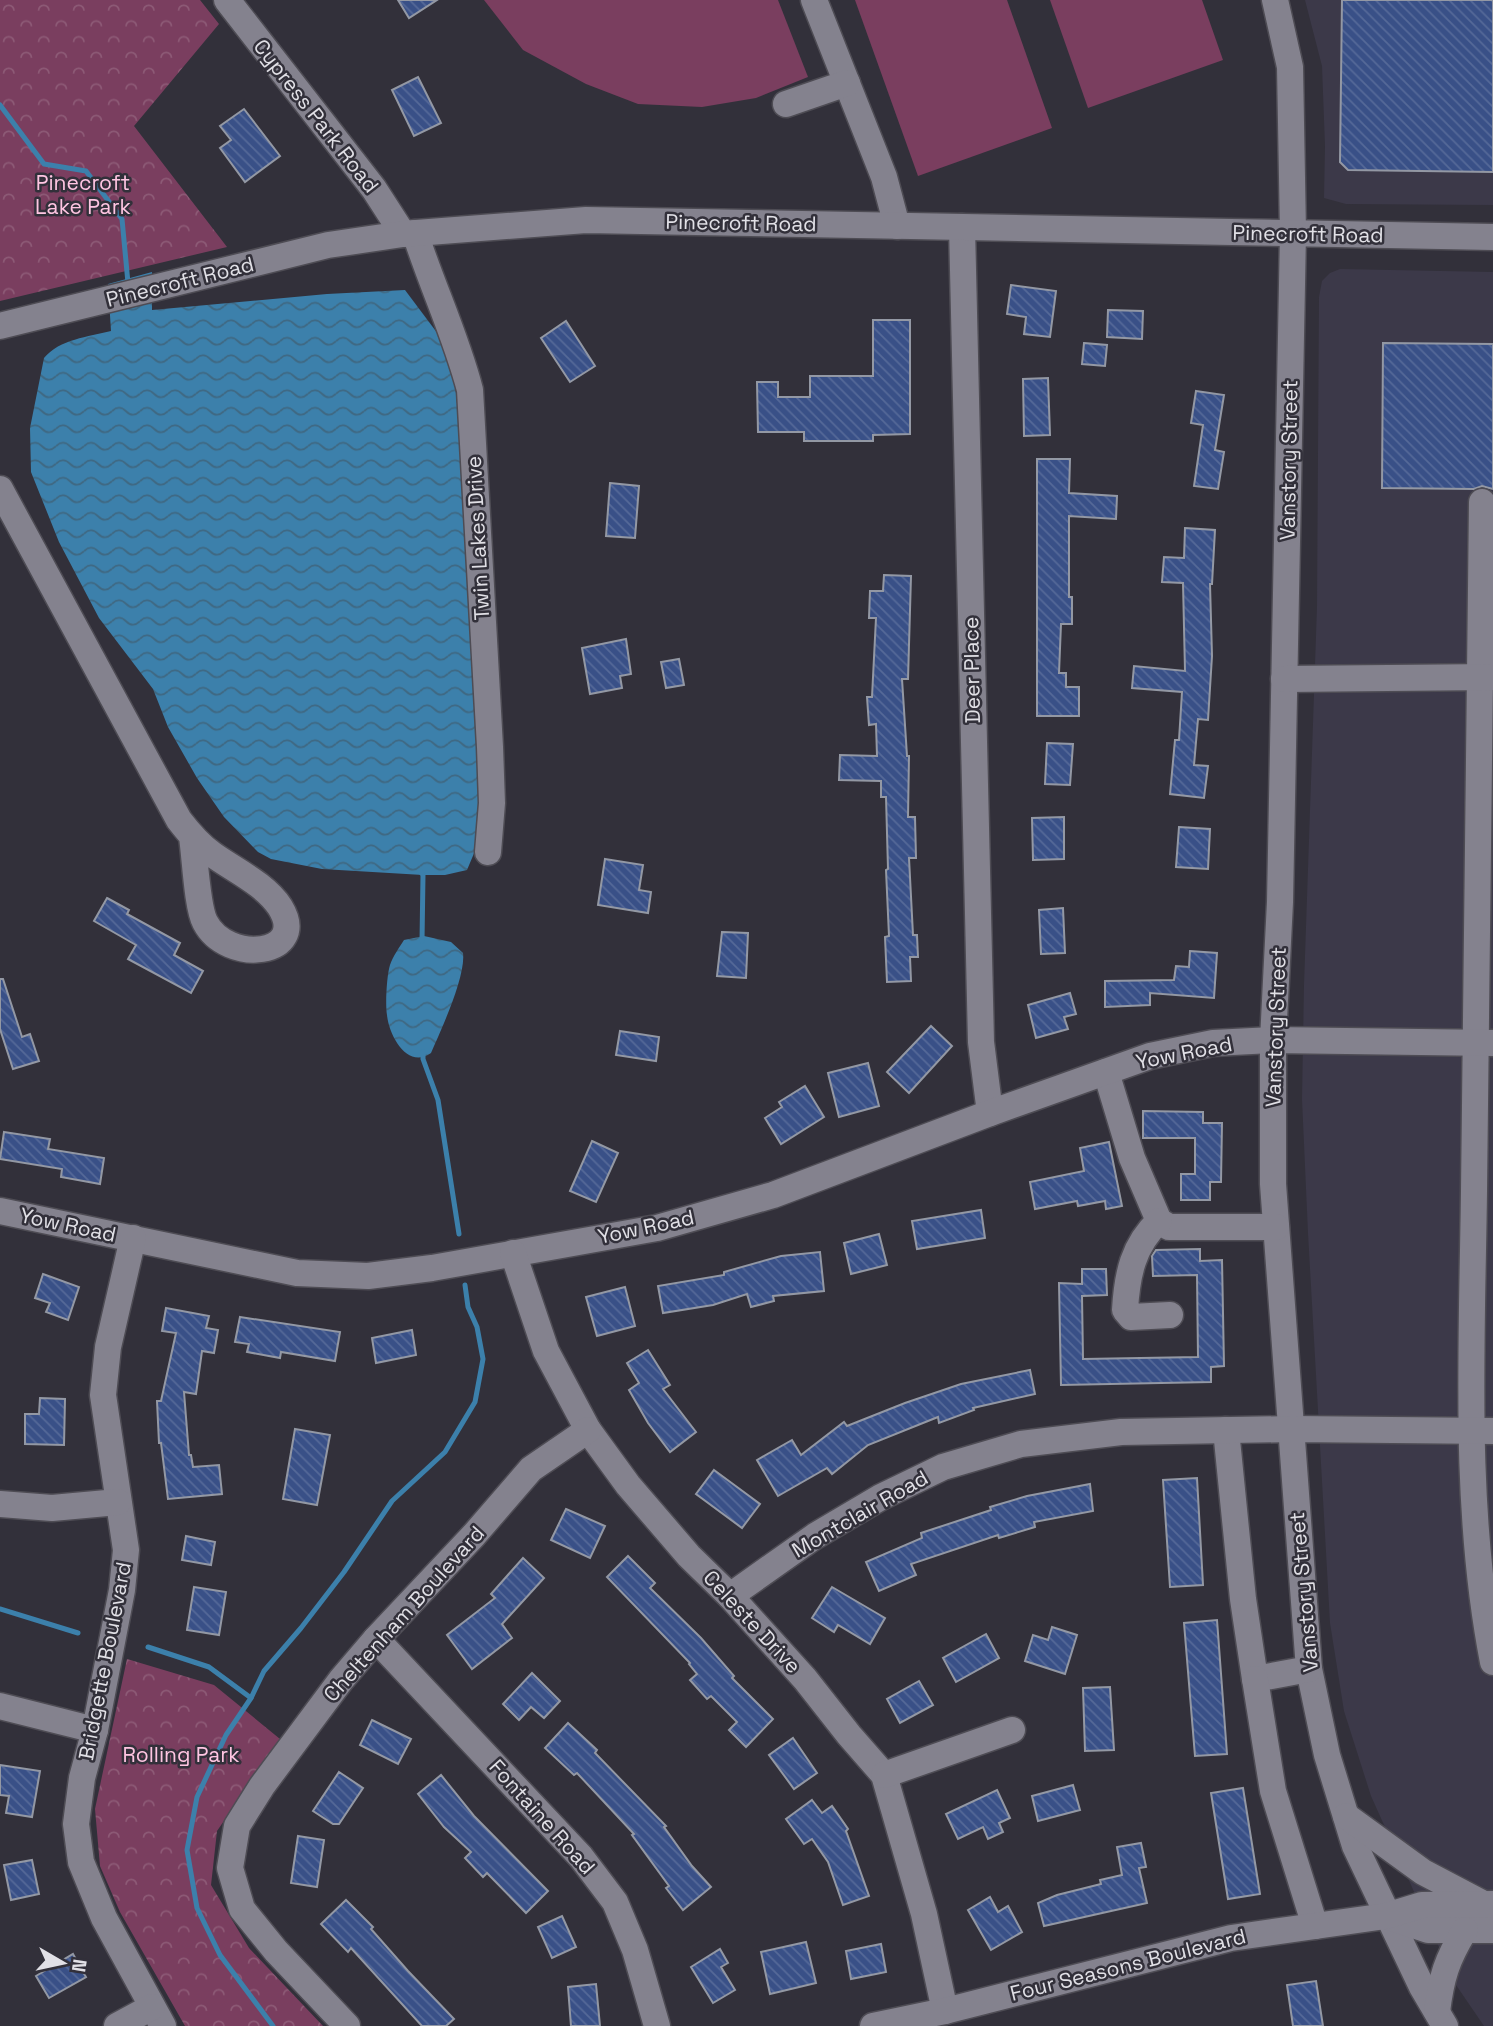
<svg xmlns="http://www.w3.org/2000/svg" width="1493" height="2026" font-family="'Space Grotesk',sans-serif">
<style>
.built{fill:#3c3949}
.park{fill:url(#park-crowns)}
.pitch{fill:#7a3e5f}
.water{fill:url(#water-waves)}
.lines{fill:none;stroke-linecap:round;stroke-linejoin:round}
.stream{stroke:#3c80ab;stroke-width:5}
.building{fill:url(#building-back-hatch);stroke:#9398a4;stroke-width:2}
.minor-casing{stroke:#4e4c54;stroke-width:29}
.minor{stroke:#84828e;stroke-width:26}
.labels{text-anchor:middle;stroke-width:5;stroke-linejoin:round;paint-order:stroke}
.street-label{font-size:21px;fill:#e1e0e6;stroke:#32303a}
.park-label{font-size:21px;fill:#ffc5e2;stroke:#32303a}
</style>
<defs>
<pattern id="park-crowns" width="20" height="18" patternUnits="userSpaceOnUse" patternTransform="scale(1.75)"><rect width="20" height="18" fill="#7a3e5f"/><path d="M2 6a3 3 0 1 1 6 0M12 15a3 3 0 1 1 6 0" fill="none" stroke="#8d5a76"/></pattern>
<pattern id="water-waves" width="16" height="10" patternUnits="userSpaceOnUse" patternTransform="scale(1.75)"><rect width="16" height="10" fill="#3c80ab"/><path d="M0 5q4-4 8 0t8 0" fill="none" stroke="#3f6882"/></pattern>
<pattern id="building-back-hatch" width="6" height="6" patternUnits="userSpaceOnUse" patternTransform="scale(1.75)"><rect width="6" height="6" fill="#395087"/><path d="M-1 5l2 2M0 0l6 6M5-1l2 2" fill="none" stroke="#556998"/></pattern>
</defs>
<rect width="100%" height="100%" fill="#32303a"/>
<!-- built -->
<g class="built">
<polygon points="1305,0 1493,0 1493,205 1346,204 1324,198 1325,146 1322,66"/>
<polygon points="1340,269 1493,272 1493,2026 1484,2026 1456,1985 1371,1796 1344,1711 1330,1623 1308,1233 1302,1099 1304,985 1317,607 1319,297 1322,281 1330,273"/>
</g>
<!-- park -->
<g class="park">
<polygon points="0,0 200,0 219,24 134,126 227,247 0,301"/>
<polygon points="127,1659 214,1685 280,1739 217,1831 211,1885 249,1948 323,2026 185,2026 120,1912 100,1866 95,1809"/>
</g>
<!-- pitch -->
<g class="pitch">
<polygon points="484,0 778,0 808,77 756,98 702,107 638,104 586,84 523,50"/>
<polygon points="855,0 1007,0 1052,128 918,176"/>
<polygon points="1050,0 1202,0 1223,60 1088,108"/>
</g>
<!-- water -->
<g class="water">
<path d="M152 272V310L327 294 405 290 444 342 455 384 460 433 483 786 480 839 467 870 445 875H423L322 869 271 859 258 852 224 817 197 778 168 727 153 689 99 618 59 542 31 472 30 428 44 358C60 339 88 337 111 331L108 284Z"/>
<path d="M424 936 451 942 463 953C466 976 441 1030 431 1053 408 1070 389 1036 387 1015 385 1004 387 974 390 965 393 956 399 948 404 940Z"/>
</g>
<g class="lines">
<!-- stream -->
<g class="stream">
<polyline points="0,105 44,164 86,171 122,219 128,283"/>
<polyline points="420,871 423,875 422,941"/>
<polyline points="423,1052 423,1059 438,1100 459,1234"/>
<polyline points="0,1609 78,1633"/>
<polyline points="148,1647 209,1667 251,1698"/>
<polyline points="273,2026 220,1955 197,1908 187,1850 197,1797 226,1735 251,1698 264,1671 301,1628 344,1572 392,1501 445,1452 475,1402 483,1359 477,1327 468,1307 465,1285"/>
</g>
</g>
<!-- building -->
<g class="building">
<polygon points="398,0 437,0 409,18"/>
<polygon points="1342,0 1493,0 1493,172 1348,170 1340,162"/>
<polygon points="418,77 441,123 414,136 392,90"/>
<polygon points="244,109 280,156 245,182 220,148 231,140 220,126"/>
<polygon points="1011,285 1056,291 1050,337 1024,334 1026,317 1007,314"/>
<polygon points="1108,310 1143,311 1142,339 1107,337"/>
<polygon points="873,320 910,320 910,434 873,435 873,441 804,441 804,432 758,432 757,382 778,382 778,397 810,397 810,376 873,376"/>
<polygon points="566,321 595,366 570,382 541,338"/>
<polygon points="1084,343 1107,345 1105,366 1082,364"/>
<polygon points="1383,343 1493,344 1493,489 1482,486 1474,489 1382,488"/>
<polygon points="1048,378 1050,435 1024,436 1023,379"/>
<polygon points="1196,391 1224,395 1215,450 1224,452 1218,489 1194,486 1203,425 1191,423"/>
<polygon points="1037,459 1070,459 1069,493 1117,496 1116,519 1069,516 1069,597 1072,597 1072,624 1061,624 1059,673 1066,673 1066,687 1079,687 1079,716 1037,716"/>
<polygon points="610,483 639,486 635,538 606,536"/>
<polygon points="1185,528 1215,530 1212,584 1210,584 1212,656 1208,720 1198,719 1194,765 1208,766 1204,798 1170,794 1175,740 1179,740 1182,692 1132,688 1134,666 1185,671 1183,583 1162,582 1164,557 1184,558"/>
<polygon points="884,575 911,576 908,679 902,679 907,756 909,756 908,817 915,817 916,858 909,858 913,935 917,935 918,957 910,957 911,981 887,982 885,937 889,936 886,870 888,869 886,797 881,797 881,781 839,780 840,755 877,756 876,724 869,725 867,697 872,697 876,618 869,618 870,591 883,591"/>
<polygon points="626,639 631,674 620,676 622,688 590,694 582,648"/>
<polygon points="679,659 684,685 666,688 661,662"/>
<polygon points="1047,743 1073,744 1070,785 1045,784"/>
<polygon points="1064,817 1064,859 1033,860 1032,818"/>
<polygon points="1179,827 1210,829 1208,869 1176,867"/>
<polygon points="605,859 643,865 639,890 651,892 648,913 598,905"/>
<polygon points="107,898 129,910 127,914 180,943 174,955 203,971 191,993 128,959 136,945 94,921"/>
<polygon points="1063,908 1065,953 1041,954 1039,910"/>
<polygon points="722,932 748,933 746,978 717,976"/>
<polygon points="1190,951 1217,953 1214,998 1150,993 1150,1005 1105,1007 1105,981 1174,980 1176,966 1189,967"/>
<polygon points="0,979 3,979 22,1037 30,1034 39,1061 13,1069 0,1029"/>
<polygon points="1070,993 1076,1014 1064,1017 1068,1029 1036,1038 1028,1005"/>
<polygon points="931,1026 952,1046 909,1093 887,1072"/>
<polygon points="620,1031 659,1037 656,1061 616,1055"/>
<polygon points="868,1063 879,1106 839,1117 828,1073"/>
<polygon points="805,1086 824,1117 781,1144 765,1118 782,1107 779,1102"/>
<polygon points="1143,1111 1203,1112 1203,1123 1222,1123 1221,1182 1210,1182 1210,1200 1181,1200 1181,1174 1195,1174 1195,1138 1143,1138"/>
<polygon points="4,1132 50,1139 48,1149 104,1158 100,1184 61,1177 62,1169 0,1159"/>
<polygon points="592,1141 618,1153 596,1202 570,1191"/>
<polygon points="1109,1142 1122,1206 1106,1209 1105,1201 1078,1206 1077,1201 1035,1209 1030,1182 1084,1171 1080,1148"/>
<polygon points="981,1210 985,1238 917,1249 912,1221"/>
<polygon points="879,1234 887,1265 851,1274 844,1243"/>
<polygon points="1200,1249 1200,1261 1222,1260 1224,1366 1211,1367 1211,1382 1061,1385 1059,1283 1082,1284 1082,1269 1106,1269 1107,1295 1082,1296 1083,1359 1198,1357 1197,1275 1153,1276 1152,1256 1156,1250"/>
<polygon points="820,1252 824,1291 773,1296 774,1301 751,1307 747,1294 713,1305 663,1313 658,1286 724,1275 724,1272 781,1256"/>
<polygon points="43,1274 79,1287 68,1320 46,1312 50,1303 35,1298"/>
<polygon points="625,1287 635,1326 597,1336 586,1297"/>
<polygon points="166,1308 209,1316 206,1328 218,1330 214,1353 202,1351 196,1394 184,1392 189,1455 191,1455 193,1467 219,1465 222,1494 168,1499 161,1443 159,1443 157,1401 161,1401 176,1333 162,1331"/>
<polygon points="240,1317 340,1332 335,1361 281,1352 280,1358 247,1352 249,1344 235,1342"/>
<polygon points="412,1330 416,1355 376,1363 372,1338"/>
<polygon points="648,1350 670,1385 663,1389 696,1432 670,1452 648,1423 629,1390 639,1383 627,1363"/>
<polygon points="1030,1370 1035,1394 973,1408 974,1410 939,1423 938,1417 868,1445 832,1474 827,1468 778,1496 757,1460 792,1440 801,1455 844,1422 847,1426 905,1403 961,1384"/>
<polygon points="40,1398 65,1399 64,1445 25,1444 25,1414 39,1414"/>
<polygon points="295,1429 330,1435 317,1505 283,1499"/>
<polygon points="714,1470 760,1504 742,1528 696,1494"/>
<polygon points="1197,1478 1203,1585 1170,1587 1163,1480"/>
<polygon points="1090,1484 1093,1511 1034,1522 1035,1527 999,1538 998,1535 911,1564 916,1575 879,1591 866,1562 922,1538 921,1533 991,1510 990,1507 1027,1496"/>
<polygon points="566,1509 605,1526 590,1558 551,1540"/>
<polygon points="186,1536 215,1542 211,1565 182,1560"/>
<polygon points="628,1556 655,1583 650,1588 701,1638 734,1676 732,1678 773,1719 746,1747 729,1730 737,1722 711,1696 707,1699 690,1680 697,1674 689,1664 690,1663 607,1577"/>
<polygon points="523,1558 544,1578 502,1624 512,1638 472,1669 447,1635 495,1598 491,1594"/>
<polygon points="194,1587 226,1592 219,1635 187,1630"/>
<polygon points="832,1587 885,1618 870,1644 838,1625 834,1632 812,1618"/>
<polygon points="1217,1620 1227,1754 1195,1756 1184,1623"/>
<polygon points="1052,1627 1077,1635 1065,1674 1025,1661 1033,1635 1048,1640"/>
<polygon points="986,1634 999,1658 956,1682 943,1658"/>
<polygon points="532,1673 560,1701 544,1718 531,1707 519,1720 503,1704"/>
<polygon points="919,1681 933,1705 900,1723 887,1699"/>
<polygon points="1110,1687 1114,1750 1085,1751 1083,1688"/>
<polygon points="372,1720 411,1739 398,1764 360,1745"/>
<polygon points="568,1723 597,1750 595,1753 666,1826 664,1827 692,1866 711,1887 683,1910 666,1888 669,1886 632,1835 634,1834 577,1773 574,1775 545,1748"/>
<polygon points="793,1738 817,1773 794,1789 769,1755"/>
<polygon points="0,1765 40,1771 32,1817 6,1813 9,1796 0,1795"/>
<polygon points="339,1772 363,1788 339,1824 333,1824 313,1811"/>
<polygon points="441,1775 474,1816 548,1891 526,1913 487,1873 483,1877 465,1858 471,1852 444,1827 418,1794"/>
<polygon points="1073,1785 1080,1810 1038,1821 1032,1796"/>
<polygon points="1243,1788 1260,1894 1228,1899 1211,1793"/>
<polygon points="997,1790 1010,1818 999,1823 1003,1832 988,1839 983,1827 958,1839 946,1814"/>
<polygon points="812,1800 822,1813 832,1806 848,1829 846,1831 869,1896 843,1905 828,1862 812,1839 804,1844 786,1819"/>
<polygon points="298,1836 324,1840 317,1887 291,1883"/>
<polygon points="1141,1843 1146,1867 1139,1868 1147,1903 1044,1926 1038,1903 1057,1895 1101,1884 1100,1880 1122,1875 1117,1847"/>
<polygon points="32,1860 39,1894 11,1900 4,1865"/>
<polygon points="990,1897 998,1912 1008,1906 1022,1932 991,1950 968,1910"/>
<polygon points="346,1900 373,1927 371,1929 408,1971 454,2019 446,2026 422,2026 351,1948 348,1952 321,1924"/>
<polygon points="562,1916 576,1947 552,1958 538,1927"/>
<polygon points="806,1942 816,1983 770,1994 761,1952"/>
<polygon points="881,1944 886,1972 851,1979 846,1951"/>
<polygon points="720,1949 728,1963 721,1967 735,1990 713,2003 691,1967"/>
<polygon points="73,1954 86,1977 49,1998 36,1976"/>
<polygon points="1316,1981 1323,2026 1293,2026 1287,1985"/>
<polygon points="596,1984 600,2026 571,2026 568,1987"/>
</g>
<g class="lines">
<!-- minor casing -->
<g class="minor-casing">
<g id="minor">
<polyline points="227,0 374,189 403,234"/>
<polyline points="814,0 884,177 897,226"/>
<polyline points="1275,0 1290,67 1293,233 1280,902 1273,1040 1273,1184 1309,1669 1327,1755 1355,1846 1422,1987 1445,2026"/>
<polyline points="786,104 847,83"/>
<polyline points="962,227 981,1042 990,1113"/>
<path d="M415 233C432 286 456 336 470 390L490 747 492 803 488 852"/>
<polyline points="0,326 328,245 403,234 586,220 1493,237"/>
<path d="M0 489 179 820C189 833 199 845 212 854 234 870 265 884 280 907 310 956 227 965 205 922 197 907 195 857 192 837"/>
<path d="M1482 502C1479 732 1477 961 1474 1191 1472 1347 1463 1508 1493 1662"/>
<polyline points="1284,679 1493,677"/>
<polyline points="1106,1072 1132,1158 1159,1221 1169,1227 1276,1227"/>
<polyline points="0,1211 297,1273 368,1276 432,1268 657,1228 773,1195 990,1113 1150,1056 1213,1043 1273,1040 1493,1043"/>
<path d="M1159 1221C1133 1245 1127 1275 1125 1310L1131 1317 1170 1315"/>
<polyline points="133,1238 108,1347 103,1395 126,1550 122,1590 95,1730 82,1778 76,1824 81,1862 104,1918 163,2026"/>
<polyline points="513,1253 546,1351 588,1430 628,1485 689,1556 730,1596 805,1679 849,1735 884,1775 924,1914 945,2011"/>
<polyline points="1226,1430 1243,1599 1255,1679 1309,1669"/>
<polyline points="0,1504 52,1508 118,1502"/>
<polyline points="730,1596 815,1536 881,1497 943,1467 1021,1444 1121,1432 1292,1429 1493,1431"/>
<polyline points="376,1639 581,1857 615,1902 635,1950 657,2026"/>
<polyline points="1255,1679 1273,1791 1315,1926"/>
<polyline points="0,1706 95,1730"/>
<polyline points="884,1775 1012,1730"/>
<polyline points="1346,1816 1423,1872 1480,1902"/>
<polyline points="1386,1916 1428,1930 1493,1930"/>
<path d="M1437 2012C1441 1978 1447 1959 1465 1930"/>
<polyline points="117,2026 152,2007"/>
<polyline points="347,2026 276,1951 242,1909 230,1868 237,1826 262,1786 341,1680 376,1639 474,1535 531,1469 588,1430"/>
<polyline points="873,2026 945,2011 1231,1938 1386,1916 1422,1905 1493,1904"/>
</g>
</g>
<!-- minor -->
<use href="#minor" class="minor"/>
</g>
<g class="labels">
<!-- street labels -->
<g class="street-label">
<text transform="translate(316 116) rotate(52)" y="7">Cypress Park Road</text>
<text transform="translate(741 223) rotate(1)" y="7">Pinecroft Road</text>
<text transform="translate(1308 234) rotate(1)" y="7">Pinecroft Road</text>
<text transform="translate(180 282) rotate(-14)" y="7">Pinecroft Road</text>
<text transform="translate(1289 460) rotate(-89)" y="7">Vanstory Street</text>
<text transform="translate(478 538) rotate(-93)" y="7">Twin Lakes Drive</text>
<text transform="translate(972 670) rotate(-91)" y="7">Deer Place</text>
<text transform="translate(1276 1027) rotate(-88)" y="7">Vanstory Street</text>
<text transform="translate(1184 1053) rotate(-11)" y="7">Yow Road</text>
<text transform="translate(68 1225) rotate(12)" y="7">Yow Road</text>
<text transform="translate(646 1227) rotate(-12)" y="7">Yow Road</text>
<text transform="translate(860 1514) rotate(-30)" y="7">Montclair Road</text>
<text transform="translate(1304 1592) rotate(-95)" y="7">Vanstory Street</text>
<text transform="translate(404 1614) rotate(-48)" y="7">Cheltenham Boulevard</text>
<text transform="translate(752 1622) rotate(47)" y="7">Celeste Drive</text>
<text transform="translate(105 1661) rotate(-79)" y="7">Bridgette Boulevard</text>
<text transform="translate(542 1817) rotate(48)" y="7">Fontaine Road</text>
<text transform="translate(1128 1965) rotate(-14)" y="7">Four Seasons Boulevard</text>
</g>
<!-- park labels -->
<g class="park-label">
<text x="83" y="190">Pinecroft<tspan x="83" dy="24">Lake Park</tspan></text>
<text x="181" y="1762">Rolling Park</text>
</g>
</g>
<!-- north arrow -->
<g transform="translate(63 1963) rotate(99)" stroke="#32303a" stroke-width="5" paint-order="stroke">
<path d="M0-5L12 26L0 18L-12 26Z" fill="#e1e0e6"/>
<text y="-10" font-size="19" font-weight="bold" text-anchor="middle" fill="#e1e0e6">N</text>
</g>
</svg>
